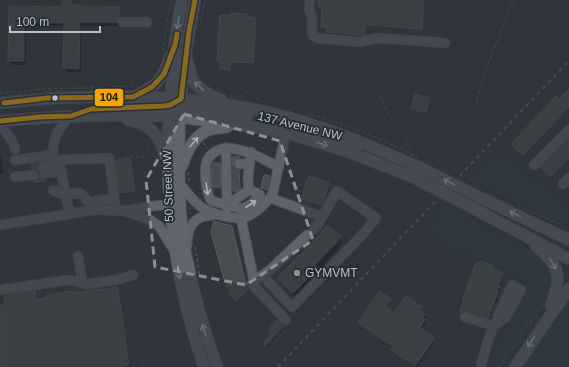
<svg xmlns="http://www.w3.org/2000/svg" width="569" height="367" font-family="Helvetica,sans-serif">
<style>
.green{fill:#2c3f42}
.shadow{fill:#0007}
.building{fill:#474c51;stroke:#575c63}
.lines{fill:none;stroke-linecap:round;stroke-linejoin:round}
.minor-tunnel{stroke:#444a51;stroke-width:9;stroke-dasharray:9 4.5;stroke-linecap:butt}
.minor-casing{stroke:#4c5156;stroke-width:11}
.major-casing{stroke:#4c5158;stroke-width:13}
.path{stroke:#5d6267;stroke-width:1;stroke-dasharray:3 3;stroke-linecap:butt}
.minor{stroke:#5f6369;stroke-width:9}
.major{stroke:#61656b;stroke-width:11}
.rail{stroke:#63676c;stroke-width:2;stroke-dasharray:4 4;stroke-linecap:butt}
.major-bridge-casing{stroke:#4c5158;stroke-width:13;stroke-linecap:butt}
.path-bridge{stroke:#5d6267;stroke-width:1;stroke-dasharray:3 3;stroke-linecap:butt}
.major-bridge{stroke:#61656b;stroke-width:11}
.bus-1-casing{stroke:#222b36;stroke-width:8}
.bus-1{stroke:#f7a600;stroke-width:5}
.oneway{stroke:#a8afb8}
.oneway2{stroke:#a8aeb7}
.marked{fill:none;stroke:#899099;stroke-width:3;stroke-dasharray:8 5;stroke-linejoin:round}
.bus-dot{fill:#bac1cb;stroke:#222b36;stroke-width:1.5}
.poi-dot{fill:#899099;stroke:#222b36;stroke-width:1.5}
.labels{text-anchor:middle;stroke-width:3.5;stroke-linejoin:round;paint-order:stroke}
.street-label{font-size:12px;fill:#bac1cb;stroke:#222b36}
.poi-label{font-size:12px;fill:#bac1cb;stroke:#222b36;text-anchor:start}
.line-badge{stroke:#222b36;stroke-width:1.5}
.pale-badge-label{font-size:11px;text-anchor:middle;font-weight:bold;fill:#111}
</style>
<rect width="100%" height="100%" fill="#2f353b"/>
<!-- green -->
<g class="green">
<polygon points="499,155 569,207 569,226 470,180 480,169"/>
<path d="M445 206 531 251C538 255 544 259 548 267 551 271 551 274 555 278L551 297 508 363C501 366 495 367 488 364L496 348 504 338 515 303 526 298 528 280 455 248 425 232Z"/>
<polygon points="569,295 569,367 519,367"/>
</g>
<!-- shadow -->
<g class="shadow">
<polygon points="64,0 74,0 74,6 81,7 118,8 120,12 120,23 119,26 81,26 81,72 67,72 64,68 65,26 26,26 26,65 12,65 9,61 10,7 62,8 64,7"/>
<polygon points="320,0 424,0 422,29 365,26 365,35 327,33 327,28 323,27 322,27 323,7 320,6 319,6"/>
<polygon points="249,16 249,18 256,20 253,64 230,62 229,71 221,70 221,62 218,61"/>
<polygon points="569,90 569,108 523,155 512,144"/>
<polygon points="430,99 426,114 413,110 412,109"/>
<polygon points="569,140 569,159 552,177 542,168"/>
<polygon points="0,156 1,158 4,173 0,174"/>
<polygon points="130,160 135,192 121,194 117,162"/>
<polygon points="270,177 267,191 262,189 262,188"/>
<polygon points="44,180 46,182 37,184 36,183"/>
<polygon points="328,183 329,184 322,205 304,200 303,199"/>
<polygon points="232,228 247,291 238,301 233,297 230,288"/>
<polygon points="340,238 343,243 318,271 320,273 297,297 281,283 278,278"/>
<polygon points="492,266 493,269 503,272 504,275 497,295 498,298 497,302 496,302 495,304 494,304 488,320 468,313 462,314 461,312"/>
<polygon points="117,288 119,290 130,367 0,367 0,306 6,305 34,292 35,295 36,300"/>
<polygon points="390,300 391,302 387,309 395,314 421,308 422,310 421,312 426,317 424,320 426,323 421,330 434,339 435,341 417,367 415,367 394,352 392,350 393,348 360,325 359,323"/>
<polygon points="277,321 284,328 266,347 264,345 272,334"/>
</g>
<!-- building -->
<g class="building">
<polygon points="63,0 72,0 72,5 81,5 81,6 119,7 119,18 117,22 80,22 79,69 63,68 64,23 24,22 24,61 8,61 9,6 61,7 61,6 63,6"/>
<polygon points="319,0 424,0 422,29 365,25 365,35 326,32 326,27 321,27 322,6 318,6"/>
<polygon points="233,13 247,14 247,15 249,15 249,17 256,18 253,63 230,62 229,70 219,69 220,61 217,61 220,15 230,16 230,14"/>
<polygon points="569,89 569,107 523,155 511,144 556,96 559,99"/>
<polygon points="415,94 430,98 426,113 411,109"/>
<polygon points="569,138 569,158 551,177 540,167"/>
<polygon points="239,156 239,158 236,159 234,161 233,164 236,169 239,170 240,189 237,191 233,191 232,157"/>
<polygon points="130,158 135,191 120,193 115,161"/>
<polygon points="39,163 37,168 38,172 36,170 32,169 31,164"/>
<polygon points="213,163 220,163 221,187 213,187 211,174"/>
<polygon points="264,175 270,176 267,190 261,188"/>
<polygon points="39,176 41,178 45,179 45,181 35,183 34,181 37,180"/>
<polygon points="309,176 329,182 322,205 302,199 306,182 308,182"/>
<polygon points="214,221 232,226 247,290 237,301 231,296 229,288 226,286 211,232"/>
<polygon points="328,225 341,237 315,265 318,268 293,293 277,278 317,238"/>
<polygon points="480,261 492,265 492,268 503,272 496,293 497,293 496,295 497,295 495,300 494,300 494,302 493,302 488,318 467,311 460,312 464,299 463,299 476,262 479,263"/>
<polygon points="118,287 129,365 117,367 0,367 0,305 5,305 4,296 35,291 36,300 47,298 46,295 74,291 75,293"/>
<polygon points="379,291 391,299 386,307 394,313 406,296 422,307 420,310 425,314 422,318 425,319 420,328 435,338 415,366 391,350 393,347 358,323"/>
<polygon points="277,320 284,326 265,346 263,344 271,333 268,330"/>
</g>
<g class="lines">
<!-- minor-tunnel -->
<g class="minor-tunnel">
<polyline points="32,169 43,167"/>
<polyline points="232,170 239,170"/>
<polyline points="232,177 239,177"/>
<polyline points="232,185 240,185"/>
</g>
<!-- minor casing -->
<g class="minor-casing">
<g id="minor">
<polyline points="310,0 309,9 312,19 312,32 314,36 317,38 360,42 379,38 445,43"/>
<polyline points="123,22 147,22"/>
<path d="M0 127C7 132 14 141 15 149"/>
<path d="M226 148C219 149 212 152 208 159 203 166 206 195 212 201L242 209C249 206 255 202 260 195L257 193 249 190"/>
<path d="M53 151C53 137 61 125 71 116"/>
<polyline points="15,160 53,155"/>
<polyline points="53,160 109,158 116,211"/>
<polyline points="59,160 68,207 72,213"/>
<polyline points="239,164 249,164"/>
<polyline points="534,165 569,130"/>
<polyline points="43,167 54,165"/>
<polyline points="44,173 55,172"/>
<polyline points="15,177 33,175"/>
<path d="M179 183C187 192 193 202 203 208 209 212 216 214 223 216 240 220 249 219 262 206 267 201 271 198 273 192L286 133C287 132 287 131 288 131 298 123 346 144 359 146"/>
<polyline points="563,184 569,178"/>
<path d="M53 190C62 196 69 194 80 193L89 202 114 198"/>
<polyline points="249,190 248,177 251,152"/>
<polyline points="271,198 322,217"/>
<polyline points="227,205 249,190"/>
<path d="M227 209V205L226 148C246 149 261 158 279 167"/>
<path d="M126 211C137 209 161 203 171 206 174 207 174 207 176 210"/>
<polyline points="241,218 254,281 252,284 286,320"/>
<polyline points="0,225 94,210 106,210 125,211 150,220 159,226 174,250"/>
<path d="M187 245C187 227 194 215 214 215"/>
<polyline points="78,256 82,283"/>
<polyline points="263,276 292,307 363,234 376,218 337,191 318,224 314,229"/>
<polyline points="259,278 270,270 307,235"/>
<polyline points="0,290 69,280 87,284 116,280 133,275"/>
<path d="M465 317 494 326 506 317 521 290 512 285C504 303 495 322 488 341 485 349 484 357 481 365"/>
</g>
</g>
<!-- major casing -->
<g class="major-casing">
<g id="major">
<path d="M182 0C176 26 174 52 172 79 171 91 170 103 169 115 168 127 168 139 168 152 168 225 180 298 204 367"/>
<path d="M195 0C188 36 182 74 180 111 179 126 179 141 179 156 179 184 179 211 183 238 190 282 202 325 217 367"/>
<path d="M188 62C189 67 190 73 192 78 197 89 211 96 222 100"/>
<path d="M135 96C158 85 161 81 170 57"/>
<path d="M0 103C97 93 197 92 291 118 336 131 378 149 421 168"/>
<polyline points="110,108 164,106 170,105 176,102"/>
<polyline points="174,112 180,110 227,112 248,115"/>
<path d="M128 120C132 121 136 121 140 123 155 128 161 143 166 156"/>
<polyline points="0,121 54,117 116,115 169,116 243,125 286,133 346,151 413,177"/>
<path d="M182 166C187 150 195 134 211 129 216 128 222 128 227 127"/>
<polyline points="477,196 569,240"/>
<polyline points="467,205 569,259"/>
<path d="M536 246C540 250 545 253 548 257 563 273 557 288 551 306"/>
<polyline points="515,367 569,288"/>
</g>
</g>
<!-- path -->
<g class="path">
<polyline points="200,26 205,0"/>
<polyline points="163,51 168,14 172,0"/>
<polyline points="112,87 135,86"/>
<polyline points="0,93 45,89 107,87"/>
<polyline points="230,96 239,97 246,91 248,92 261,102"/>
<polyline points="380,96 386,110 404,136 408,147 414,156"/>
<polyline points="476,105 484,75 513,0"/>
<polyline points="311,115 336,122 359,130 405,151"/>
<polyline points="203,143 208,148"/>
<polyline points="118,159 131,157 144,157 150,143"/>
<polyline points="188,172 189,182"/>
<polyline points="518,206 569,228"/>
<polyline points="190,207 190,214"/>
<polyline points="195,247 200,277"/>
<polyline points="489,316 505,271 514,275"/>
<polyline points="141,361 144,367"/>
<polyline points="499,367 543,303"/>
</g>
<!-- minor -->
<use href="#minor" class="minor"/>
<!-- major -->
<use href="#major" class="major"/>
<!-- rail -->
<polyline class="rail" points="278,367 569,61"/>
<!-- major-bridge casing -->
<g class="major-bridge-casing">
<g id="major-bridge">
<polyline points="421,168 477,196"/>
<polyline points="413,177 467,205"/>
</g>
</g>
<!-- path-bridge -->
<polyline class="path-bridge" points="405,151 420,159"/>
<!-- major-bridge -->
<use href="#major-bridge" class="major-bridge"/>
<!-- bus-1 casing -->
<g class="bus-1-casing">
<g id="bus-1">
<polyline points="4,103 47,98 133,97 152,87 164,74 175,45 177,34"/>
<polyline points="0,121 39,117 71,116 91,109 164,106 170,105 181,99 189,31 195,0"/>
</g>
</g>
<!-- bus-1 -->
<use href="#bus-1" class="bus-1"/>
</g>
<!-- one-way arrows -->
<defs><path id="oneway-shaft" d="M-6 0H5M1.5-3L5.5 0L1.5 3" fill="none" stroke-width="1.6" stroke-linecap="round" stroke-linejoin="round"/></defs>
<g class="oneway">
<use href="#oneway-shaft" transform="translate(178 23) rotate(99)"/>
<use href="#oneway-shaft" transform="translate(199 86) rotate(-136)"/>
<use href="#oneway-shaft" transform="translate(194 142) rotate(-50)"/>
<use href="#oneway-shaft" transform="translate(322 144) rotate(17)"/>
<use href="#oneway-shaft" transform="translate(449 182) rotate(-154)"/>
<use href="#oneway-shaft" transform="translate(515 214) rotate(-154)"/>
<use href="#oneway-shaft" transform="translate(553 264) rotate(60)"/>
<use href="#oneway-shaft" transform="translate(179 273) rotate(79)"/>
<use href="#oneway-shaft" transform="translate(204 330) rotate(-107)"/>
<use href="#oneway-shaft" transform="translate(531 342) rotate(124)"/>
</g>
<g class="oneway2">
<use href="#oneway-shaft" transform="translate(207 189) rotate(81)"/>
<use href="#oneway-shaft" transform="translate(251 204) rotate(-33)"/>
</g>
<!-- marked area -->
<path d="M0 0H569V367H0ZM184 114 280 141 313 240 246 285 155 267 146 180Z" fill="#2f353b" fill-opacity=".55" fill-rule="evenodd"/>
<path class="marked" d="M184 114 280 141 313 240 246 285 155 267 146 180Z"/>
<!-- markers -->
<circle class="bus-dot" cx="55" cy="98" r="3.5"/>
<circle class="poi-dot" cx="297" cy="273" r="4"/>
<g class="labels">
<!-- street labels -->
<g class="street-label">
<text transform="translate(300 126) rotate(14)" y="4">137 Avenue NW</text>
<text transform="translate(168 186) rotate(-92)" y="4">50 Street NW</text>
</g>
<!-- poi labels -->
<g class="poi-label">
<text x="305" y="277">GYMVMT</text>
</g>
</g>
<rect class="line-badge" x="94" y="88" width="30" height="19" rx="4" fill="#f7a600"/>
<g class="pale-badge-label">
<text x="109" y="101">104</text>
</g>
<!-- scale -->
<path d="M10 26v6h90v-6" fill="none" stroke="#bac1cb" stroke-width="2"/>
<text x="16" y="26" font-size="12" fill="#bac1cb" stroke="#222b36" stroke-width="3" paint-order="stroke">100 m</text>
</svg>
